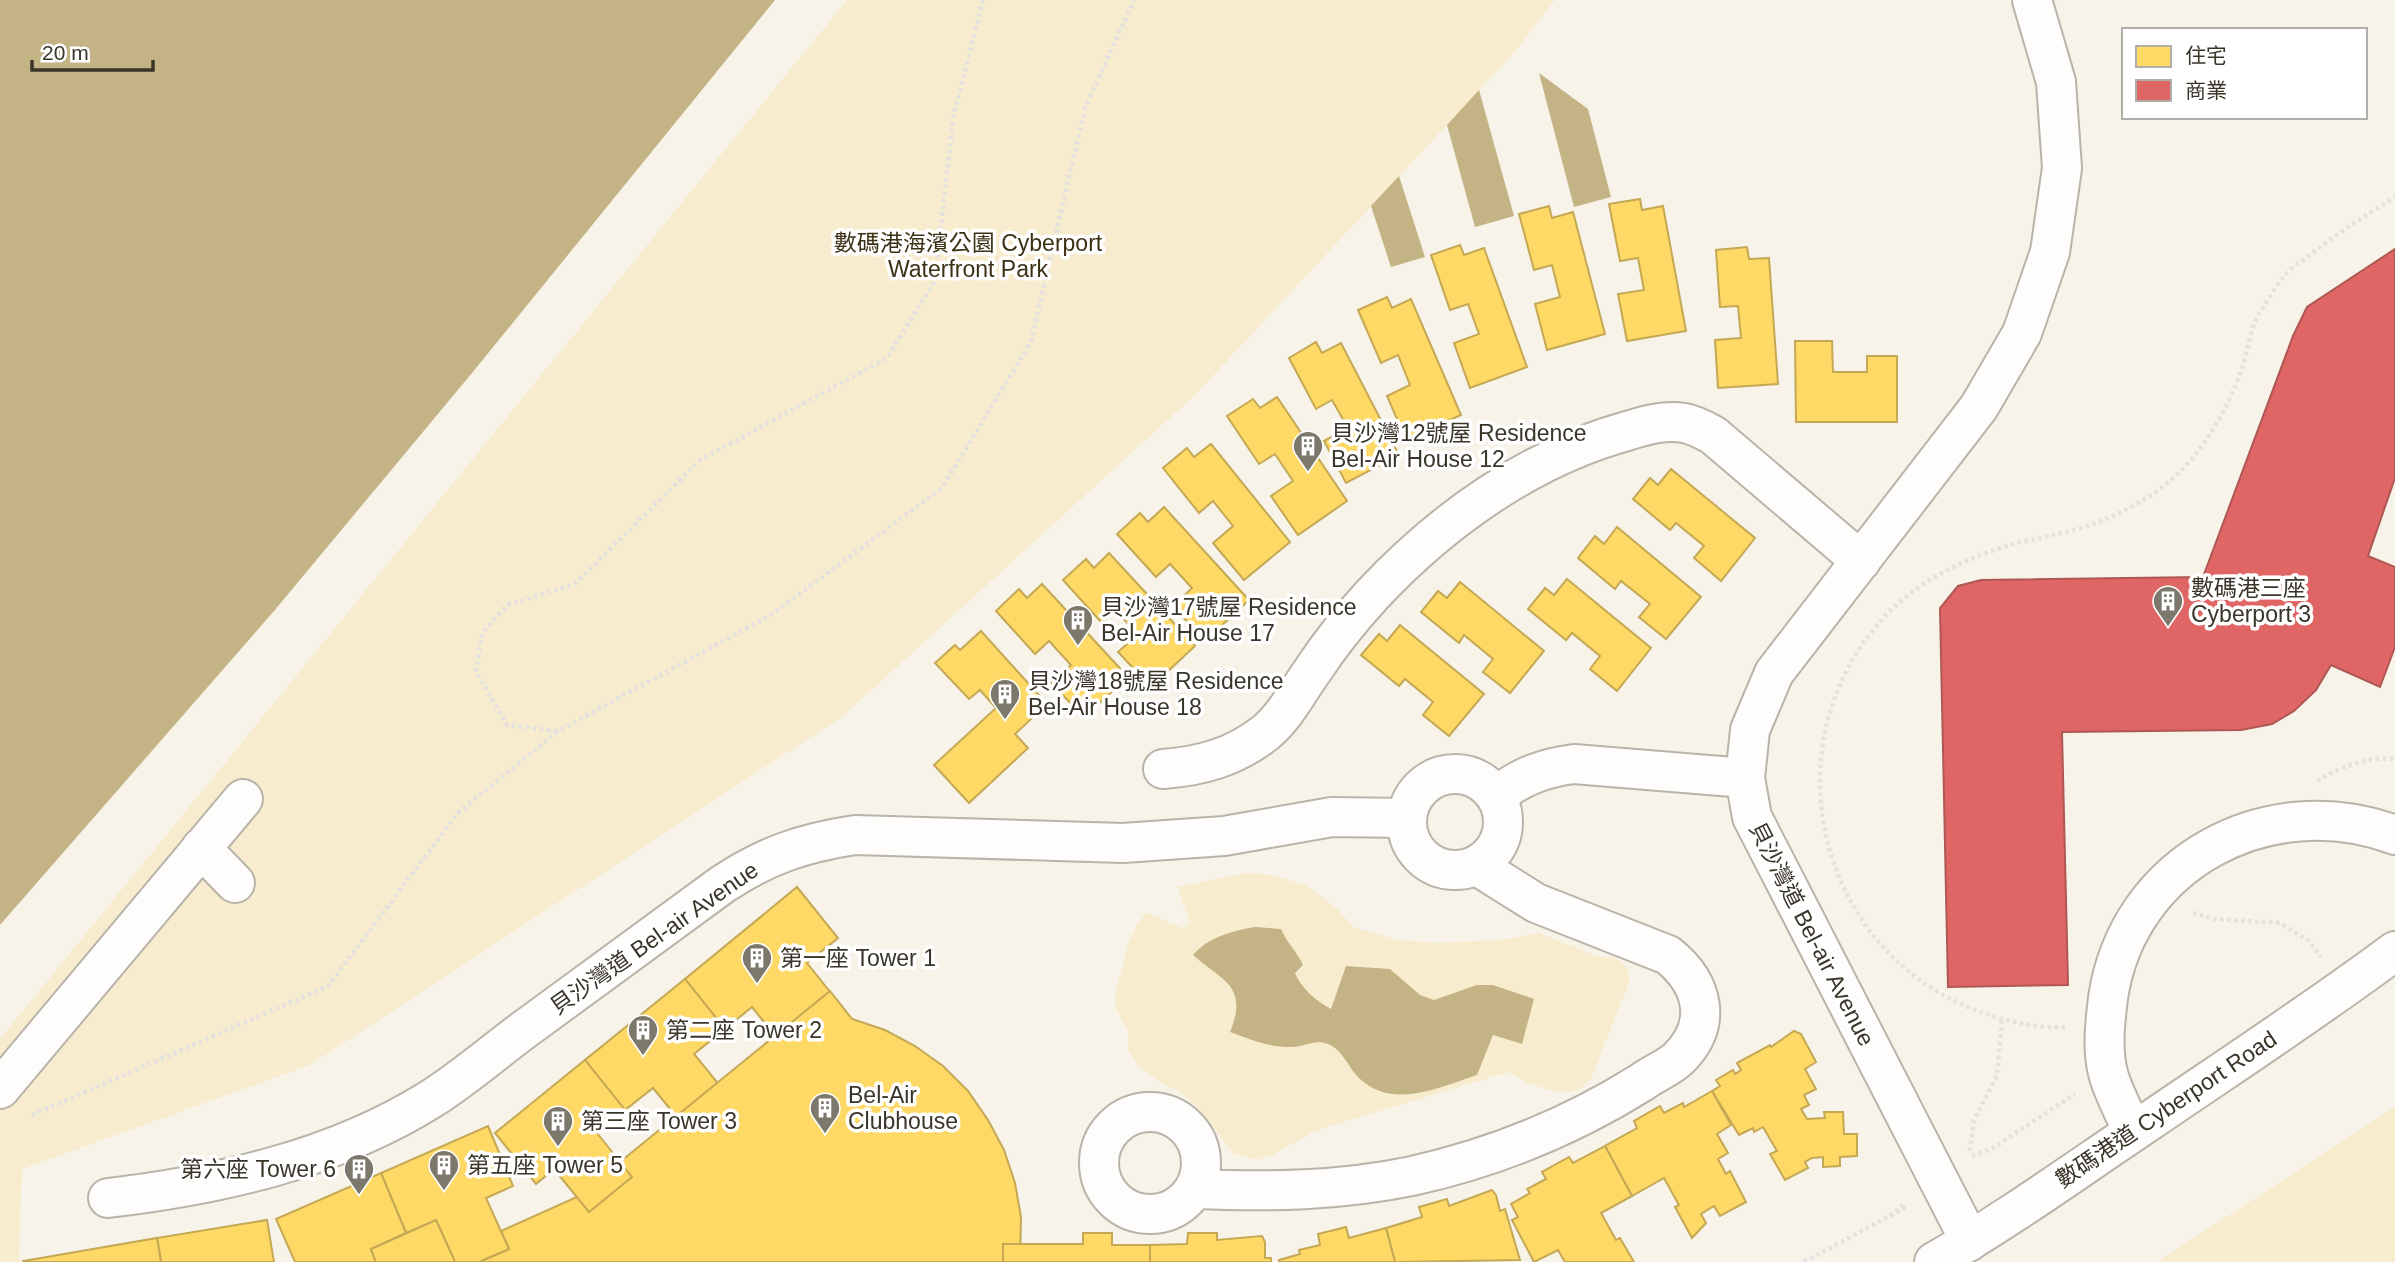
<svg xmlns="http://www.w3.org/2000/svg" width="2395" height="1262" font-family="Arial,'Noto Sans TC',sans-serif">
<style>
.green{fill:#f8eccf}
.water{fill:#c4b385}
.homes{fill:#ffd966;stroke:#c4a854;stroke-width:2}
.shops{fill:#e06666;stroke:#ae5754;stroke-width:2}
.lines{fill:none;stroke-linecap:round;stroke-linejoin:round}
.minor-casing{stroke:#b8b4aa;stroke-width:42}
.path{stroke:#e3e2df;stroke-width:4.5;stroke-dasharray:3.5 3.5;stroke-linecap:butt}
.minor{stroke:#fefdfc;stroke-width:38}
.labels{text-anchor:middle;stroke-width:7;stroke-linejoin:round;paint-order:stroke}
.park-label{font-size:23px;fill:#3c3115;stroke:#fff}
.poi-label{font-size:23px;fill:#3a3529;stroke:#fff;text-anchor:start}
.street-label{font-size:23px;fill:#3a3529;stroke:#fff}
</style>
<rect width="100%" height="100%" fill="#f7f3e9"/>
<!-- green -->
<g class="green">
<polygon points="847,0 1555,0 1513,54 1195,395 843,716 310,1065 22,1169 19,1262 0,1262 0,1039"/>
<polygon points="1245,873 1271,875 1304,884 1333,905 1355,928 1399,940 1438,943 1501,940 1539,933 1599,957 1616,958 1627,968 1630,980 1591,1079 1577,1091 1556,1092 1529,1084 1509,1072 1333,1125 1311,1133 1273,1155 1258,1160 1234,1154 1194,1104 1179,1091 1159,1082 1138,1066 1128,1049 1128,1032 1115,1006 1115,993 1128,945 1137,925 1146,913 1183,928 1190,922 1177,887"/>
<polygon points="2395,1107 2395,1262 2157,1262"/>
</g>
<!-- water -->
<g class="water">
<polygon points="0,0 775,0 472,373 274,611 0,925"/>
<polygon points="1539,73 1588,109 1611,197 1574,207"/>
<polygon points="1479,90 1514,216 1475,227 1447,125"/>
<polygon points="1399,176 1425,257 1391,267 1371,206"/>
<path d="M1255 927 1281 929C1287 943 1297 952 1303 965L1295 973C1301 988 1316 1001 1331 1009L1346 966 1390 969 1420 995 1434 1000 1477 985H1493L1534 999 1522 1044 1493 1035 1477 1075C1440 1087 1394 1110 1360 1079 1349 1069 1343 1050 1328 1044 1315 1039 1304 1047 1292 1047 1271 1048 1249 1039 1230 1032 1249 985 1222 981 1193 955 1209 937 1232 931 1255 927Z"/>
</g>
<!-- homes -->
<g class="homes">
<polygon points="1640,199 1642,210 1663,206 1686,331 1627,341 1618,294 1644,290 1638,258 1620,261 1609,204"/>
<polygon points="1549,206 1552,218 1573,212 1605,334 1547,350 1535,304 1560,297 1552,265 1534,270 1519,214"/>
<polygon points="1460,245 1464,255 1484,248 1527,367 1470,388 1454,343 1479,334 1468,304 1450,310 1431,255"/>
<polygon points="1747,247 1749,259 1769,258 1778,384 1718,388 1715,340 1741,338 1738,306 1720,307 1716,250"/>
<polygon points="1387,297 1392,308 1411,299 1461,415 1406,440 1387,396 1410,385 1398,355 1381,363 1358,310"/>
<polygon points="1795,341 1832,341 1833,372 1867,372 1867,356 1897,356 1897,422 1796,422"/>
<polygon points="1316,342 1322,353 1341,343 1399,455 1346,483 1324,441 1348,428 1332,400 1316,409 1289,358"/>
<polygon points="1277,397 1347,501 1298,535 1271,496 1293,481 1275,454 1259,464 1227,416 1253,399 1260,408"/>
<polygon points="1211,444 1290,542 1244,580 1213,543 1233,526 1213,501 1199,513 1163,468 1187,448 1194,457"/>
<polygon points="1671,469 1755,538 1721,581 1694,558 1704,546 1676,523 1670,530 1633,499 1650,478 1658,485"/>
<polygon points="1164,507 1249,600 1205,641 1173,606 1192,588 1170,564 1156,577 1117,534 1140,513 1148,522"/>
<polygon points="1617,527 1701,597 1666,639 1639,617 1650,604 1621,581 1615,589 1578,558 1595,536 1604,544"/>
<polygon points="1109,553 1195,646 1151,687 1118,652 1138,634 1115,610 1102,623 1063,580 1086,559 1094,568"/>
<polygon points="1567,579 1651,648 1617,691 1590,669 1600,656 1572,633 1566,640 1528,609 1545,588 1554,595"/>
<polygon points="1460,582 1544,651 1510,693 1483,672 1493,659 1464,635 1459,643 1421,612 1438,591 1447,598"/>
<polygon points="1042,584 1128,677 1084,717 1051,683 1071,665 1049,641 1035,654 996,611 1019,589 1027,598"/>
<polygon points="1400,625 1484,694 1449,736 1423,715 1433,702 1405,679 1399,686 1361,655 1379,634 1387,641"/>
<polygon points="981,631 1047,704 1015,734 1028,748 969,803 934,765 996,708 980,690 969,699 935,663 955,645 960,650"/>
<polygon points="797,887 838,938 807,963 878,1052 850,1076 831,1052 805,1073 752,1007 725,1029 685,979"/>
<polygon points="685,979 725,1029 694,1054 730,1098 688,1131 653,1088 625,1110 585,1060"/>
<polygon points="830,991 852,1019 885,1030 915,1046 943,1066 968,1091 988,1120 1004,1150 1015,1183 1021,1217 1020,1262 479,1262 509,1249 501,1231 577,1197"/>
<polygon points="1794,1031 1801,1034 1816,1062 1805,1069 1816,1089 1804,1095 1809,1105 1801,1109 1807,1119 1825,1118 1824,1112 1843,1112 1844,1134 1857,1134 1857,1156 1840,1157 1840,1166 1823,1167 1823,1157 1812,1158 1805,1162 1808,1168 1785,1180 1770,1154 1777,1151 1763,1127 1754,1132 1753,1128 1739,1135 1712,1091 1720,1086 1716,1080 1733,1070 1735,1074 1741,1070 1737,1063 1770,1045 1771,1047"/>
<polygon points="585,1060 625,1110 597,1133 632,1177 589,1212 554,1169 536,1184 495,1133"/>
<polygon points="1712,1091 1731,1125 1717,1134 1728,1153 1718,1159 1726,1174 1730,1171 1746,1202 1720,1216 1714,1206 1701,1214 1706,1223 1692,1238 1675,1207 1679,1205 1664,1178 1632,1196 1605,1146 1637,1128 1634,1121 1660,1106 1664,1113 1683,1103 1684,1107"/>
<polygon points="488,1126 513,1186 486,1198 509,1249 479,1262 455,1262 436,1220 406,1233 381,1173"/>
<polygon points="1605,1146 1632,1196 1601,1213 1616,1240 1620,1238 1634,1262 1565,1262 1558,1250 1534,1262 1512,1220 1518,1217 1511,1204 1530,1193 1527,1189 1546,1179 1542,1172 1569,1157 1573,1163"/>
<polygon points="381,1173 406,1233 371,1249 376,1262 295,1262 276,1219"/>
<polygon points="1492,1190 1496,1195 1500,1211 1505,1209 1520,1260 1395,1262 1386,1228 1422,1217 1419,1207 1447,1199 1449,1206"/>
<polygon points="267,1220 274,1262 161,1262 157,1238"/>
<polygon points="436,1220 455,1262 376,1262 371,1249"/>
<polygon points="1346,1227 1349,1238 1386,1228 1395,1262 1279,1262 1279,1260 1300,1254 1299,1250 1320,1245 1318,1234"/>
<polygon points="1083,1233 1112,1233 1112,1245 1150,1245 1150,1262 1003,1262 1003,1244 1083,1244"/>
<polygon points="1188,1233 1217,1233 1217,1240 1262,1236 1265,1242 1265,1258 1271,1258 1271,1262 1150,1262 1150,1245 1187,1244"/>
<polygon points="157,1238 161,1262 23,1262 23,1261"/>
</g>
<!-- shops -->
<polygon class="shops" points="2395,249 2395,478 2368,556 2395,567 2395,647 2380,687 2331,665 2316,690 2294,711 2272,724 2241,730 2062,732 2068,985 1948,987 1940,608 1958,586 1981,580 2203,577 2293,336 2307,307"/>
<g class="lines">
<!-- minor casing -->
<g class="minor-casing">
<g id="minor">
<path d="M1163 769C1202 766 1234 757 1265 733 1286 716 1297 692 1313 670 1330 644 1351 618 1372 595 1441 521 1529 458 1627 431 1646 425 1664 420 1684 423 1695 425 1704 430 1713 435L1861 561"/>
<circle cx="1455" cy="822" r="48"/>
<path d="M1496 796C1520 777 1543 768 1574 764L1745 778"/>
<polyline points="201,848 235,883"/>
<polyline points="0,1089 243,799"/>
<circle cx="1150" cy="1163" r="51"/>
<path d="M2133 1132C2125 1113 2113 1093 2108 1073 2102 1050 2105 1022 2108 998 2128 862 2268 788 2395 835"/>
<path d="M1195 1189C1269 1192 1340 1191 1412 1176 1493 1158 1572 1126 1642 1082 1653 1074 1668 1068 1678 1059 1714 1024 1703 983 1668 955L1536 903 1477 866"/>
<path d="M108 1198C220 1185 335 1159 431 1099 464 1078 494 1052 525 1029 591 981 657 933 723 884 767 855 803 843 855 835L1123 843 1224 836 1332 817 1407 818"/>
<polyline points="1970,1241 1752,817 1745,778 1750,730 1774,673 1979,407 2022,333 2050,252 2062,168 2056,82 2032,0"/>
<path d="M1934 1262C2009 1219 2079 1168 2151 1120 2233 1064 2316 1010 2395 951"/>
</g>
</g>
<!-- path -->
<g class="path">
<polyline points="557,731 507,725 476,671 482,633 507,605 575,584 700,460 887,358 935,281 953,118 983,0"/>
<path d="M2317 781C2341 767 2367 756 2395 759"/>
<polyline points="2193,913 2215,919 2280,923 2309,941 2321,957"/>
<path d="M2065 1027C2036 1029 2005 1021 1978 1011 1813 950 1766 735 1891 610 1924 578 1969 557 2013 544 2029 540 2046 537 2062 533 2102 524 2143 505 2174 477 2203 452 2229 406 2241 371 2248 353 2249 332 2258 316 2266 302 2276 286 2286 274 2291 268 2299 263 2306 258 2334 235 2364 217 2395 197"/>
<polyline points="32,1115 328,986 459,812 558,731 771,615 942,488 1031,342 1085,108 1134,0"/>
<polyline points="1970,1151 1974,1120 1997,1076 2002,1020"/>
<polyline points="1972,1156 1991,1149 2075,1094"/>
<polyline points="1890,1216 1905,1203"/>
<polyline points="1804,1262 1908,1206"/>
</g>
<!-- minor -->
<use href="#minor" class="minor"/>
</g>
<!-- icons -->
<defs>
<g id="building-pin" transform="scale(1.575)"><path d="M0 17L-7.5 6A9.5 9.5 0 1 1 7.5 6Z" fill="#7c786c" stroke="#fff"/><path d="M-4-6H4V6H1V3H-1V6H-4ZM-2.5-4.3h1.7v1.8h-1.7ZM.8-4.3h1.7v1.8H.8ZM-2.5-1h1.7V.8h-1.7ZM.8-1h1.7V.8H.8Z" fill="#fff"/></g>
</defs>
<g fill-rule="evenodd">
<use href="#building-pin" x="1308" y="446"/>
<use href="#building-pin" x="2168" y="601"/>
<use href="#building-pin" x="1078" y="620"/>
<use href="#building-pin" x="1005" y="694"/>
<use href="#building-pin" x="757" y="958"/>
<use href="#building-pin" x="643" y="1030"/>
<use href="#building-pin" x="825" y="1108"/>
<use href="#building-pin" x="558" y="1121"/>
<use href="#building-pin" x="444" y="1165"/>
<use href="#building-pin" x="359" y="1169"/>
</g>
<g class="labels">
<!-- park labels -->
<g class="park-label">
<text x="968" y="251">數碼港海濱公園 Cyberport<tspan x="968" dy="26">Waterfront Park</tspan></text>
</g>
<!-- poi labels -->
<g class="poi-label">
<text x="1331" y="441">貝沙灣12號屋 Residence<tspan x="1331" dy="26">Bel-Air House 12</tspan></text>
<text x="2191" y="596">數碼港三座<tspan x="2191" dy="26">Cyberport 3</tspan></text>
<text x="1101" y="615">貝沙灣17號屋 Residence<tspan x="1101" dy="26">Bel-Air House 17</tspan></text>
<text x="1028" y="689">貝沙灣18號屋 Residence<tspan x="1028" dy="26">Bel-Air House 18</tspan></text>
<text x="780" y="966">第一座 Tower 1</text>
<text x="666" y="1038">第二座 Tower 2</text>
<text x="848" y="1103">Bel-Air<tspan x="848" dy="26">Clubhouse</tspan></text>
<text x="581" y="1129">第三座 Tower 3</text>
<text x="467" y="1173">第五座 Tower 5</text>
<text x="336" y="1177" text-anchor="end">第六座 Tower 6</text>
</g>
<!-- street labels -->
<g class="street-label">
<text transform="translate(1812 934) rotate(63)" y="8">貝沙灣道 Bel-air Avenue</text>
<text transform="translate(654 938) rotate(-35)" y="8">貝沙灣道 Bel-air Avenue</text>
<text transform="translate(2166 1109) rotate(-34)" y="8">數碼港道 Cyberport Road</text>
</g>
</g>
<!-- legend -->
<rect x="2122" y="28" width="245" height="91" fill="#ffffff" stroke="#b0aea9" stroke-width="2"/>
<rect x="2136" y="46" width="35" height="21" fill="#ffd966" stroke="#b0aea9" stroke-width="2"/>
<text x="2185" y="63" font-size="21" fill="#3a3529">住宅</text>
<rect x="2136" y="80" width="35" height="21" fill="#e06666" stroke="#b0aea9" stroke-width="2"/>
<text x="2185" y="98" font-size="21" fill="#3a3529">商業</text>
<!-- scale -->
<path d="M32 60v10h121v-10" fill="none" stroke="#3a3529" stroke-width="3.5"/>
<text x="42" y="60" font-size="21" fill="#3a3529" stroke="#ffffff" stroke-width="5" paint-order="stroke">20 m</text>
</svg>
